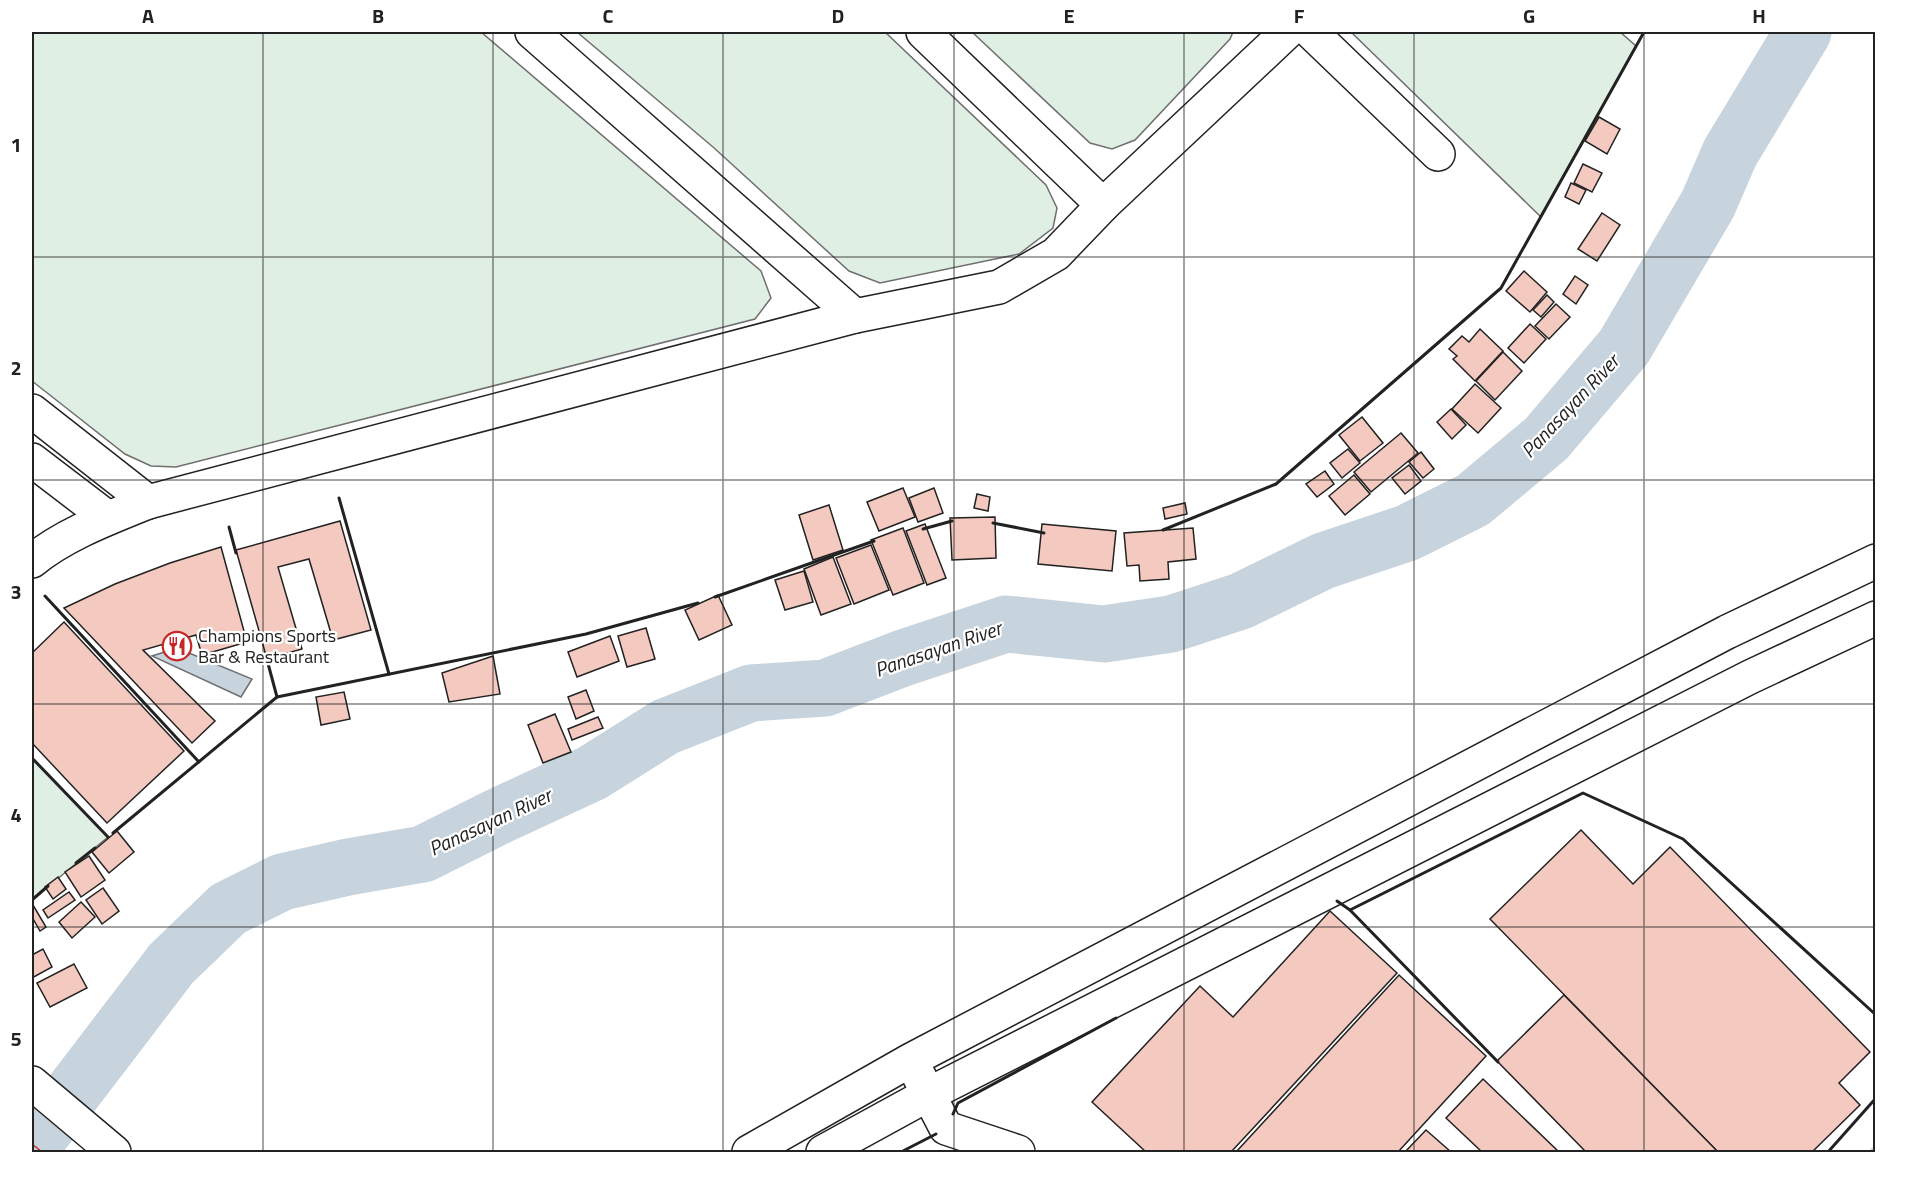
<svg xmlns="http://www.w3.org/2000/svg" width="1907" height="1184" font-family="'Titillium Web',sans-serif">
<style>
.green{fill:#e0efe3;stroke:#6f6f6f;stroke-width:1.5}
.water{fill:#c7d3dd;stroke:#6f6f6f;stroke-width:1.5}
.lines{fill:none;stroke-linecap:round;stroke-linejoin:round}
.stream{stroke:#c7d3dd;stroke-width:9}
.river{stroke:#c7d3dd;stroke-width:57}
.building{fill:#f3c9c0;stroke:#222;stroke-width:1.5}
.minor-casing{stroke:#222;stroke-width:36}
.major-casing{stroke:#222;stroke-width:36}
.minor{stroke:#fff;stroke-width:33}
.major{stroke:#fff;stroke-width:33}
.wall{stroke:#222;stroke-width:3}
.power{stroke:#c62828;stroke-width:1.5;stroke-dasharray:21 4.5 3 4.5;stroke-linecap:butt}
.grid{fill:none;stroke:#222;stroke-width:1.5;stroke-opacity:0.55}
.labels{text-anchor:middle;stroke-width:4.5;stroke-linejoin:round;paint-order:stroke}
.poi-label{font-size:18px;fill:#222;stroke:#fff;text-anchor:start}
.water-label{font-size:20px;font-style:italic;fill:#222;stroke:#fff}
.neatline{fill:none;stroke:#222;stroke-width:2}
.grid-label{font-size:20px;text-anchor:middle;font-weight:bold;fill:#222}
</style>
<rect width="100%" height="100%" fill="#fff"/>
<!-- green -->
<g class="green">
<polygon points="32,32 481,32 761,271 771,298 755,319 176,467 151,466 125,454 32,381"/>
<polygon points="577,32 885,32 1046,185 1057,208 1053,228 1019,254 880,283 849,271 713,147"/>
<polygon points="972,32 1233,32 1230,39 1135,140 1112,149 1090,143"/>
<polygon points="1351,32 1620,32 1636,46 1541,217"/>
<polygon points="32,758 108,837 32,900"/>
</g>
<!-- water -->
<polygon class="water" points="177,648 252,679 241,697 152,656"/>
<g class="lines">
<!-- stream -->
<polyline class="stream" points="1874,1152 1876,1151"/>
<!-- river -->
<polyline class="river" points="32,1146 171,964 228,909 282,882 348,867 423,854 499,816 592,773 665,727 751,693 825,688 903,658 1006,624 1104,634 1171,624 1241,601 1323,561 1407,533 1473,500 1546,439 1624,347 1708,204 1730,153 1803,32"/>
</g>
<!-- building -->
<g class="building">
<polygon points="1599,117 1620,129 1607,154 1585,141"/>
<polygon points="1583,164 1602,173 1592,192 1574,183"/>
<polygon points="1571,183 1586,190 1579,204 1565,197"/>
<polygon points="1602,213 1620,225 1597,261 1578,249"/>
<polygon points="1524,271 1547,292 1530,312 1506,291"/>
<polygon points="1575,276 1588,285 1576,304 1563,294"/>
<polygon points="1547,295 1554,302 1541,317 1533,310"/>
<polygon points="1556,304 1570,317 1549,339 1535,326"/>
<polygon points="1530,324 1546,339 1524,363 1508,348"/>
<polygon points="1480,329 1503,351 1475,381 1453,359 1457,356 1449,349 1462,336 1469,342"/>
<polygon points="1503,352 1522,371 1495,400 1476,381"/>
<polygon points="1475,384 1501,408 1478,433 1452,409"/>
<polygon points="1451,409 1466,425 1452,439 1437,422"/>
<polygon points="1362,417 1383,443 1360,461 1339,435"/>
<polygon points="1401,433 1418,453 1371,492 1354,472"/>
<polygon points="1348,449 1360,463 1342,478 1330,463"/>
<polygon points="1421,452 1434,469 1423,478 1409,462"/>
<polygon points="1409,465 1421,481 1405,494 1392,478"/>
<polygon points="1325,471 1334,484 1317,497 1306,484"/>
<polygon points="1354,475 1370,494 1345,515 1329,496"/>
<polygon points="903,488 915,517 879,531 867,502"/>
<polygon points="934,488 943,513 918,522 909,498"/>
<polygon points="977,494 990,497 988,511 974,508"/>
<polygon points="1185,503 1187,514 1165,519 1163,508"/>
<polygon points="829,505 843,550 813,560 799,515"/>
<polygon points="995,517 996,558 952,560 950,518"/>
<polygon points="340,521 371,630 333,640 309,559 278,567 302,649 267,659 236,550"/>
<polygon points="925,524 946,578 927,585 906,531"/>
<polygon points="1042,524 1116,531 1112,571 1038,564"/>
<polygon points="903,528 924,583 893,595 871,540"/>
<polygon points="1193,528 1196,559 1168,562 1169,579 1140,581 1139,565 1127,566 1124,533"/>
<polygon points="871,545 889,590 854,604 836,558"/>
<polygon points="221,547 247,642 202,655 196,635 143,650 215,721 192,743 64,608 115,584 170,563"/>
<polygon points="833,557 851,604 821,615 804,569"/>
<polygon points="804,571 813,602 785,610 775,580"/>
<polygon points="718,595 732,625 699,640 685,610"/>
<polygon points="64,622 184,751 107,823 32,743 32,653"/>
<polygon points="646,628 655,659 627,667 618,636"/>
<polygon points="610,636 619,661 577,677 568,652"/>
<polygon points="493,656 500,694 449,702 442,673"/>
<polygon points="586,690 594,711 576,719 568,697"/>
<polygon points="344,692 350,719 321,725 316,697"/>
<polygon points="555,714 571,752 543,763 528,725"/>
<polygon points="598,717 603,728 572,740 568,729"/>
<polygon points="1581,830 1633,884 1670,847 1870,1052 1839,1083 1860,1105 1812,1152 1718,1152 1490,919"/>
<polygon points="117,831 134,852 109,873 92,852"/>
<polygon points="89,856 105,880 81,897 65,872"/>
<polygon points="58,877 66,889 53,899 45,887"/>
<polygon points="103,888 119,911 102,924 86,900"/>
<polygon points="69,892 75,900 48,918 43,910"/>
<polygon points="81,902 95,917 72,938 59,922"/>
<polygon points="32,905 33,905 46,927 40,931 32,917"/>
<polygon points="1330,911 1397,973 1231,1152 1146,1152 1092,1102 1200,986 1233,1017"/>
<polygon points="43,949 52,967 32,978 32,955"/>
<polygon points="74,964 87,988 50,1007 37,983"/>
<polygon points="1399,975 1486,1056 1398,1152 1236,1152"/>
<polygon points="1564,995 1718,1152 1586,1152 1497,1061"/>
<polygon points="1483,1079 1559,1152 1482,1152 1446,1118"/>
<polygon points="1426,1130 1451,1152 1405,1152"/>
</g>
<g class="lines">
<!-- minor casing -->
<g class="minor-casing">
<g id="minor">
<polyline points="532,32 855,316"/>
<polyline points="923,32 1103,205"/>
<polyline points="1311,32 1438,154"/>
<polyline points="32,411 148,502"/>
<polyline points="32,460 108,518"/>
<path d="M32 561C65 534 109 518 148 502L855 316 999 287 1056 254 1103 205 1287 32"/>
<polyline points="918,1074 946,1128 1018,1152"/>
<polyline points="749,1152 911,1060 1727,632 1876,561"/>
<polyline points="823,1152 929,1094 1750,677 1876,618"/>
</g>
</g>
<!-- major casing -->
<g class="major-casing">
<polyline id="major" points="32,1083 114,1152"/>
</g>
<!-- minor -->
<use href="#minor" class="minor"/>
<!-- major -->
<use href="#major" class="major"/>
<!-- wall -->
<g class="wall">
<polyline points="339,498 389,674"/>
<polyline points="993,523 1044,533"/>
<polyline points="229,527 236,553"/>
<polyline points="923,529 952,521"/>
<polyline points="1163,530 1276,484 1501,288 1644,32"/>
<polyline points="45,596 199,762"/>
<polyline points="715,597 874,541"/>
<polyline points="266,656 277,697"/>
<polyline points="32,758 108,837"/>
<polyline points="113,833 277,697 586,634 698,603"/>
<polyline points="76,863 95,848"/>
<polyline points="32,900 48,886"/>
<polyline points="1337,901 1350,910 1498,1062"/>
<polyline points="1350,910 1583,793 1683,839 1876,1015"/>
<polyline points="953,1114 958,1103 1116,1018"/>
<polyline points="901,1152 936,1134"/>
<polyline points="1828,1152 1876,1098"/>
</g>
<!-- power -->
<polyline class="power" points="32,1144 42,1152"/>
</g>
<!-- grid -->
<path class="grid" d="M263 32V1152M493 32V1152M723 32V1152M954 32V1152M1184 32V1152M1414 32V1152M1644 32V1152M32 257H1876M32 480H1876M32 704H1876M32 927H1876"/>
<!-- icons -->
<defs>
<g id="restaurant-ring" transform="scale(1.5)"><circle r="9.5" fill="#fff" stroke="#c62828" stroke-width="1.5"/><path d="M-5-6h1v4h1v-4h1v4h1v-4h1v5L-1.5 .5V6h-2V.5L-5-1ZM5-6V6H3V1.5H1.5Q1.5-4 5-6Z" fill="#c62828"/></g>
</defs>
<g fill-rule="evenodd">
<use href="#restaurant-ring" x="177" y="646"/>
</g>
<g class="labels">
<!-- poi labels -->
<g class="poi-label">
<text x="198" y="642">Champions Sports<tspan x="198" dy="21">Bar &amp; Restaurant</tspan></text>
</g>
<!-- water labels -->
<g class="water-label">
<text transform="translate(1570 406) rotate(-47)" y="7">Panasayan River</text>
<text transform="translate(938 649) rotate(-19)" y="7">Panasayan River</text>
<text transform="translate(490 822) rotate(-25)" y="7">Panasayan River</text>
</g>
</g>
<!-- border -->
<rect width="1907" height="1184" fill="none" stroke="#ffffff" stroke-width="66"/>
<rect x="33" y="33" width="1841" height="1118" class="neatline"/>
<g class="grid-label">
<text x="148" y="23">A</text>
<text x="378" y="23">B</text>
<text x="608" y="23">C</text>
<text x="838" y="23">D</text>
<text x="1069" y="23">E</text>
<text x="1299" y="23">F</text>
<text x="1529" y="23">G</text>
<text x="1759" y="23">H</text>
<text x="16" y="152">1</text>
<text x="16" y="375">2</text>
<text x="16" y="599">3</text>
<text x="16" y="822">4</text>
<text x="16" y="1046">5</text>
</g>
</svg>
